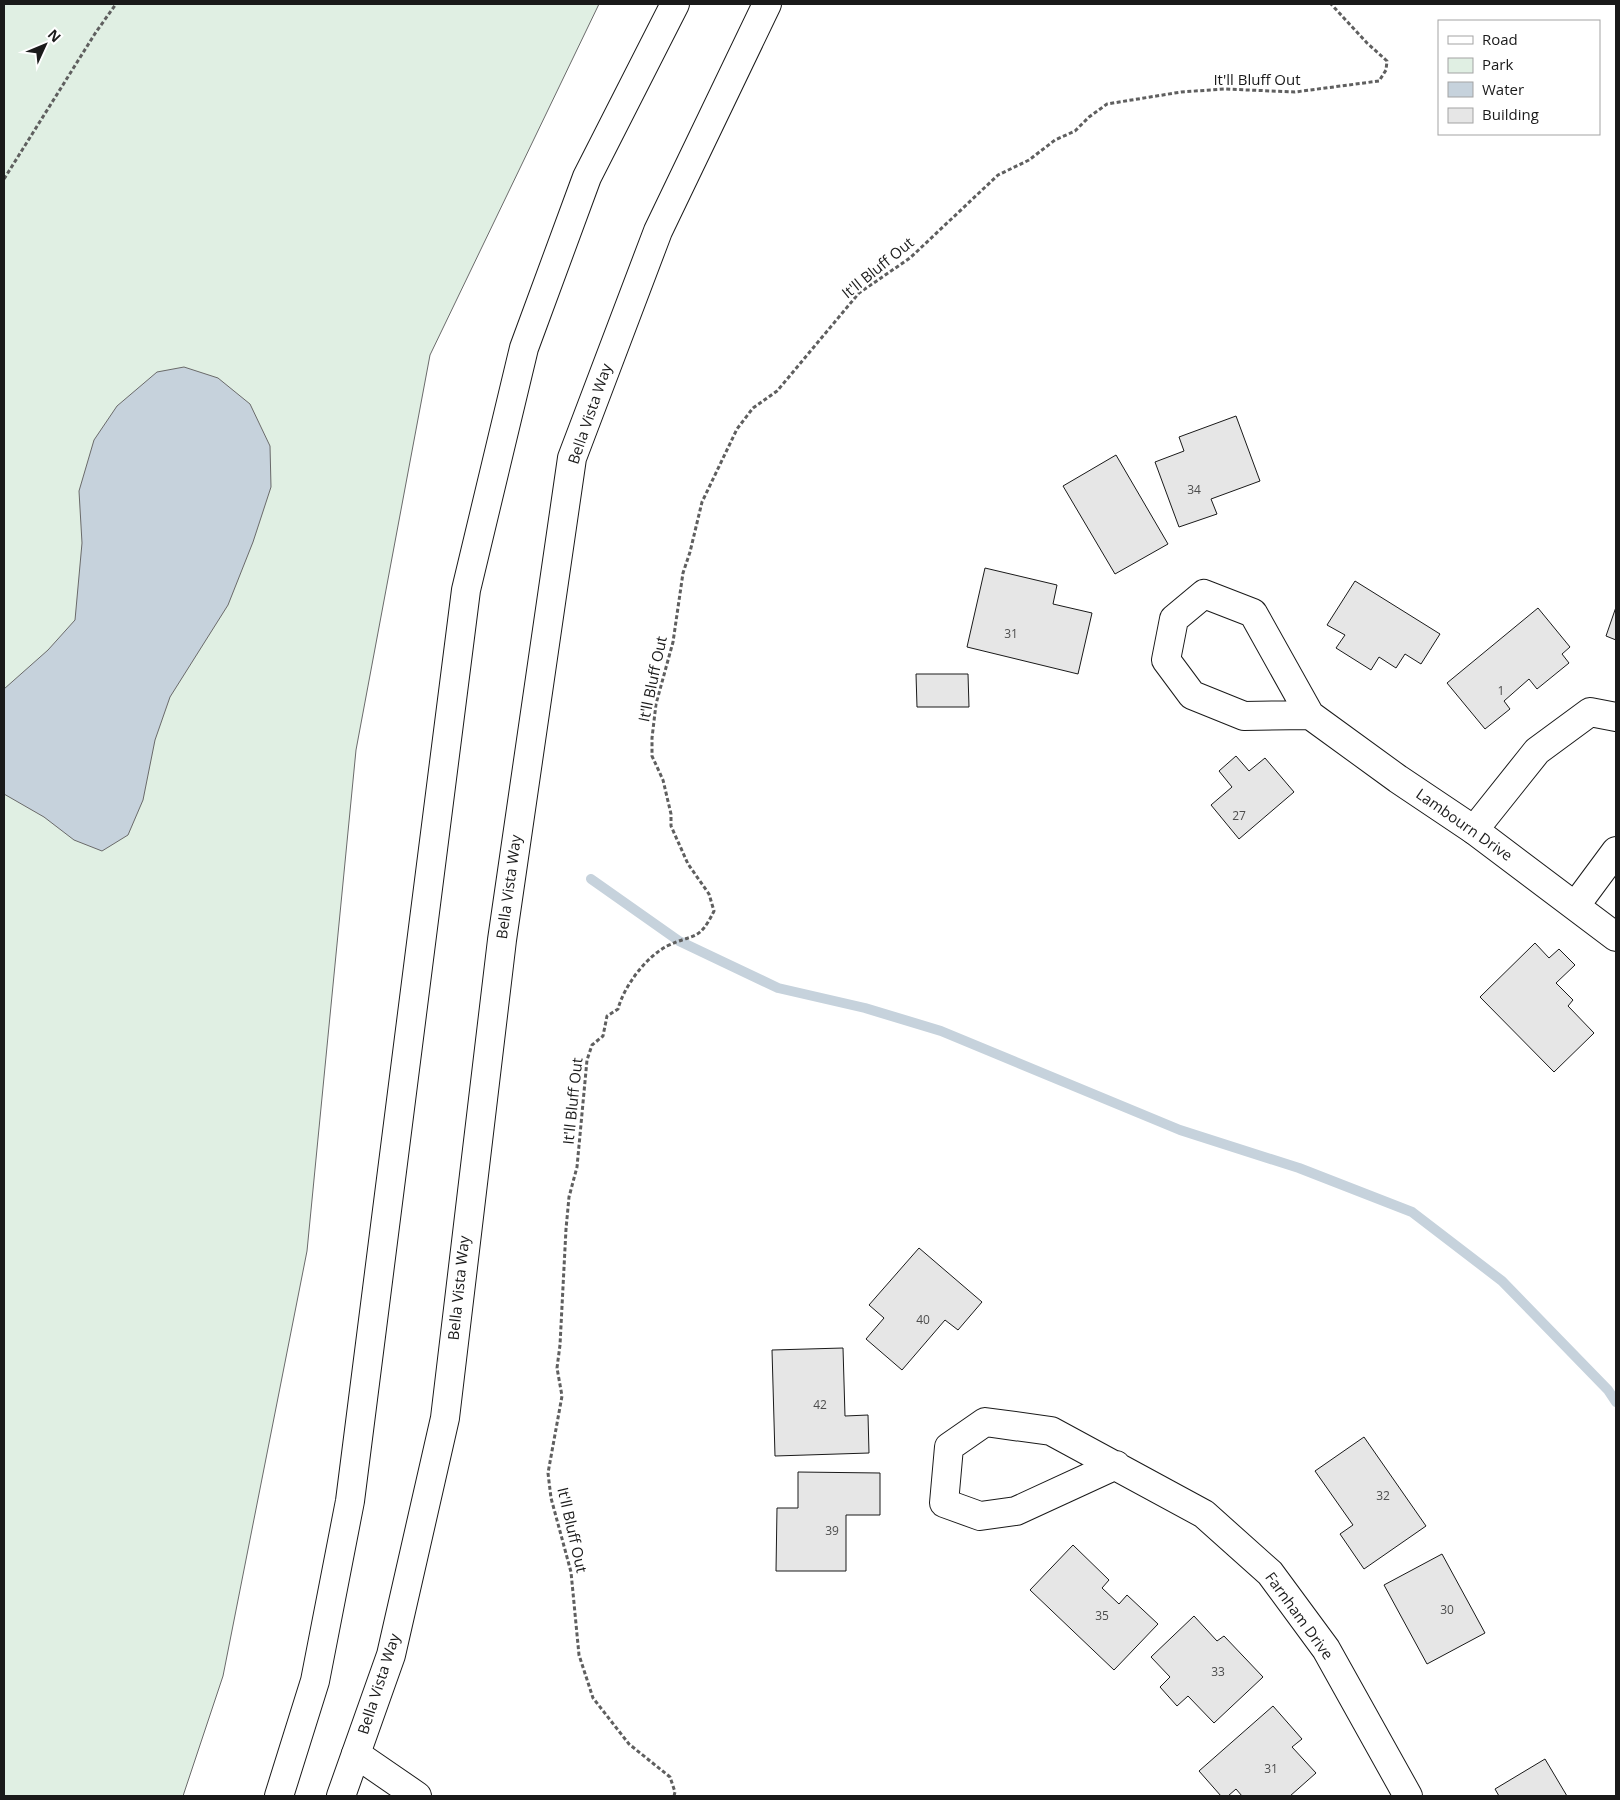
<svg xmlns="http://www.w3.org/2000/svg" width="1620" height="1800" font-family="'Open Sans',sans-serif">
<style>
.green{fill:#e0efe3;stroke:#6a6a6a}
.water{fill:#c6d2dc;stroke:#6a6a6a}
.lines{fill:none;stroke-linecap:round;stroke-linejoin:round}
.stream{stroke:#c6d2dc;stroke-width:10}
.building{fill:#e6e6e6;stroke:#1a1a1a}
.minor-casing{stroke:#1a1a1a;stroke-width:30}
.major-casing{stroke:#1a1a1a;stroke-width:30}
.path{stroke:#5f5f5f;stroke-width:3;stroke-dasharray:4 2.5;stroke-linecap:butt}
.minor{stroke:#fff;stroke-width:28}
.major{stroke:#fff;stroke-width:28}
.labels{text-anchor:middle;stroke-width:4;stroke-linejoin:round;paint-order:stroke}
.number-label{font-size:12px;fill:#4d4d4d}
.street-label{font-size:15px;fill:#1a1a1a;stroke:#fff}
</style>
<rect width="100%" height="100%" fill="#fff"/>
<!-- green -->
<polygon class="green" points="4,4 599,4 430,355 356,750 307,1251 223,1676 183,1796 4,1796"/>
<!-- water -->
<polygon class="water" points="184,367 218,378 250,404 270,446 271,487 253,542 228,605 170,697 155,740 143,800 128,835 102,851 74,840 44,817 4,794 4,689 48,650 75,620 82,543 79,491 94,440 117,406 157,372"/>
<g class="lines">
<!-- stream -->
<polyline class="stream" points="591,879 679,941 778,988 865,1008 941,1031 1180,1130 1299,1168 1412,1212 1502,1281 1608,1390 1616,1402"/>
</g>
<!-- building -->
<g class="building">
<polygon points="1236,416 1260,481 1211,499 1217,514 1179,527 1155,462 1184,451 1179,437"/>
<polygon points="1116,455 1168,544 1115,574 1063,486"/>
<polygon points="985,568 1057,585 1053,604 1092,613 1078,674 967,647"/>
<polygon points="1355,581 1440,634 1421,664 1405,654 1396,668 1379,657 1371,670 1336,648 1345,635 1327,625"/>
<polygon points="1616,607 1616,640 1606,636"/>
<polygon points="1538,608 1570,647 1562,654 1569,663 1537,689 1529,679 1504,701 1510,709 1485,729 1447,683"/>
<polygon points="916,674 968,674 969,707 917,707"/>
<polygon points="1236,756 1249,771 1265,758 1294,792 1239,839 1211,805 1232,787 1219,771"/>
<polygon points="1535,943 1549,958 1559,949 1575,965 1556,983 1573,1000 1568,1006 1594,1033 1554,1072 1480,997"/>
<polygon points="919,1248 982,1302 958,1330 945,1320 902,1370 866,1339 884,1318 869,1305"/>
<polygon points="843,1348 845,1416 868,1415 869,1453 775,1456 772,1350"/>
<polygon points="1364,1437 1426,1526 1364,1569 1340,1534 1353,1525 1315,1471"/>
<polygon points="798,1472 880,1473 880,1515 846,1515 846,1571 776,1571 777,1508 798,1508"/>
<polygon points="1073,1545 1109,1580 1102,1588 1119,1604 1127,1595 1158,1624 1114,1670 1030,1590"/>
<polygon points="1442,1554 1485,1633 1427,1664 1384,1585"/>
<polygon points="1194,1616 1217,1641 1224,1636 1263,1677 1214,1723 1188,1696 1177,1706 1160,1687 1170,1677 1151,1657"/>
<polygon points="1273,1706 1302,1739 1292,1747 1316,1773 1290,1796 1242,1796 1236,1789 1228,1796 1221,1796 1199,1771"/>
<polygon points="1545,1759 1567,1796 1499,1796 1495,1789"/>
</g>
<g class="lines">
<!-- minor casing -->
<g class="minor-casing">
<g id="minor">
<polyline points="1310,715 1244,716 1192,695 1166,660 1174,619 1204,594 1253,613 1310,715 1398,779 1474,830 1616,937"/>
<polyline points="1474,830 1537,751 1590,712 1616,717"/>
<polyline points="1576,905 1616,851"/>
<polyline points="1116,1465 1016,1511 980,1516 944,1503 949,1447 985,1422 1051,1431 1204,1514 1270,1573 1326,1649 1408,1796"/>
<polyline points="356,1754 417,1796"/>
</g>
</g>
<!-- major casing -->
<g class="major-casing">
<g id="major">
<polyline points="279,1796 315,1681 350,1501 466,590 524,348 587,177 675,4"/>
<polyline points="341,1796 391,1655 445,1418 502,940 572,458 658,231 767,4"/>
</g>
</g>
<!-- path -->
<g class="path">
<polyline points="4,179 96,32 116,4"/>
<path d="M674 1796 675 1792 670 1777 629 1744 593 1698 579 1655 571 1572 551 1498 548 1473 562 1396 557 1368 560 1345 566 1229 569 1197 577 1167 587 1060 592 1045 603 1036 607 1016 618 1009C624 986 646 957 667 946 694 933 699 942 714 911L709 894 688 864 671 826V814L663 780 652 756V738L656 704 673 642 683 573 690 552 702 502 737 429 753 408 777 391 788 378 859 293 910 258 998 175 1029 160 1055 140 1075 131 1089 117 1107 104 1181 92 1225 89 1295 92 1379 81 1386 70 1387 61 1367 43 1331 4"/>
</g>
<!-- minor -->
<use href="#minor" class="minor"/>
<!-- major -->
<use href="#major" class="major"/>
</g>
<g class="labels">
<!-- number labels -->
<g class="number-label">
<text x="1194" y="494">34</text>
<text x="1011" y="638">31</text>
<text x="1501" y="695">1</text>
<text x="1239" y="820">27</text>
<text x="923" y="1324">40</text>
<text x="820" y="1409">42</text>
<text x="1383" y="1500">32</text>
<text x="832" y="1535">39</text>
<text x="1447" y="1614">30</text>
<text x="1102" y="1620">35</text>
<text x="1218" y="1676">33</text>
<text x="1271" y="1773">31</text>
</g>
<!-- street labels -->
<g class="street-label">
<text x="1257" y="85">It'll Bluff Out</text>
<text transform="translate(878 268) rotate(-39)" y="5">It'll Bluff Out</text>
<text transform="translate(590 414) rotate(-71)" y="5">Bella Vista Way</text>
<text transform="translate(653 679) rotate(-78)" y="5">It'll Bluff Out</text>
<text transform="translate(1464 825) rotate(35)" y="5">Lambourn Drive</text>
<text transform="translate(509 887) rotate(-82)" y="5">Bella Vista Way</text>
<text transform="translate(573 1101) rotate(-84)" y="5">It'll Bluff Out</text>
<text transform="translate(459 1288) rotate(-84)" y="5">Bella Vista Way</text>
<text transform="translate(572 1530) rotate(77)" y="5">It'll Bluff Out</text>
<text transform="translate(1299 1616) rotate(54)" y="5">Farnham Drive</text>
<text transform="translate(379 1684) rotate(-72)" y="5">Bella Vista Way</text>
</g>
</g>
<!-- border -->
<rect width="1620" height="1800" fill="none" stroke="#1a1a1a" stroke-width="10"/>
<!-- legend -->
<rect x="1438" y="20" width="162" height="115" fill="#ffffff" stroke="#a3a3a3"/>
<rect x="1448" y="36" width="25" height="8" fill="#ffffff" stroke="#a3a3a3"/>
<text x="1482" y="45" font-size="15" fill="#1a1a1a">Road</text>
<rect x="1448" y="58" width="25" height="15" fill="#e0efe3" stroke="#a3a3a3"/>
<text x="1482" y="70" font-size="15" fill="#1a1a1a">Park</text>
<rect x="1448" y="82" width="25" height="15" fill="#c6d2dc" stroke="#a3a3a3"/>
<text x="1482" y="95" font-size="15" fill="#1a1a1a">Water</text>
<rect x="1448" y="108" width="25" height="15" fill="#e6e6e6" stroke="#a3a3a3"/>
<text x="1482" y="120" font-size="15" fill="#1a1a1a">Building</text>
<!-- north arrow -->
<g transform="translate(45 45) rotate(46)" stroke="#ffffff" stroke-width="4" paint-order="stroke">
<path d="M0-4L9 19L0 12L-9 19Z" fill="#1a1a1a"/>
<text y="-8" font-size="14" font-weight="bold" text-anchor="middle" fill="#1a1a1a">N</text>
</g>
</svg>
